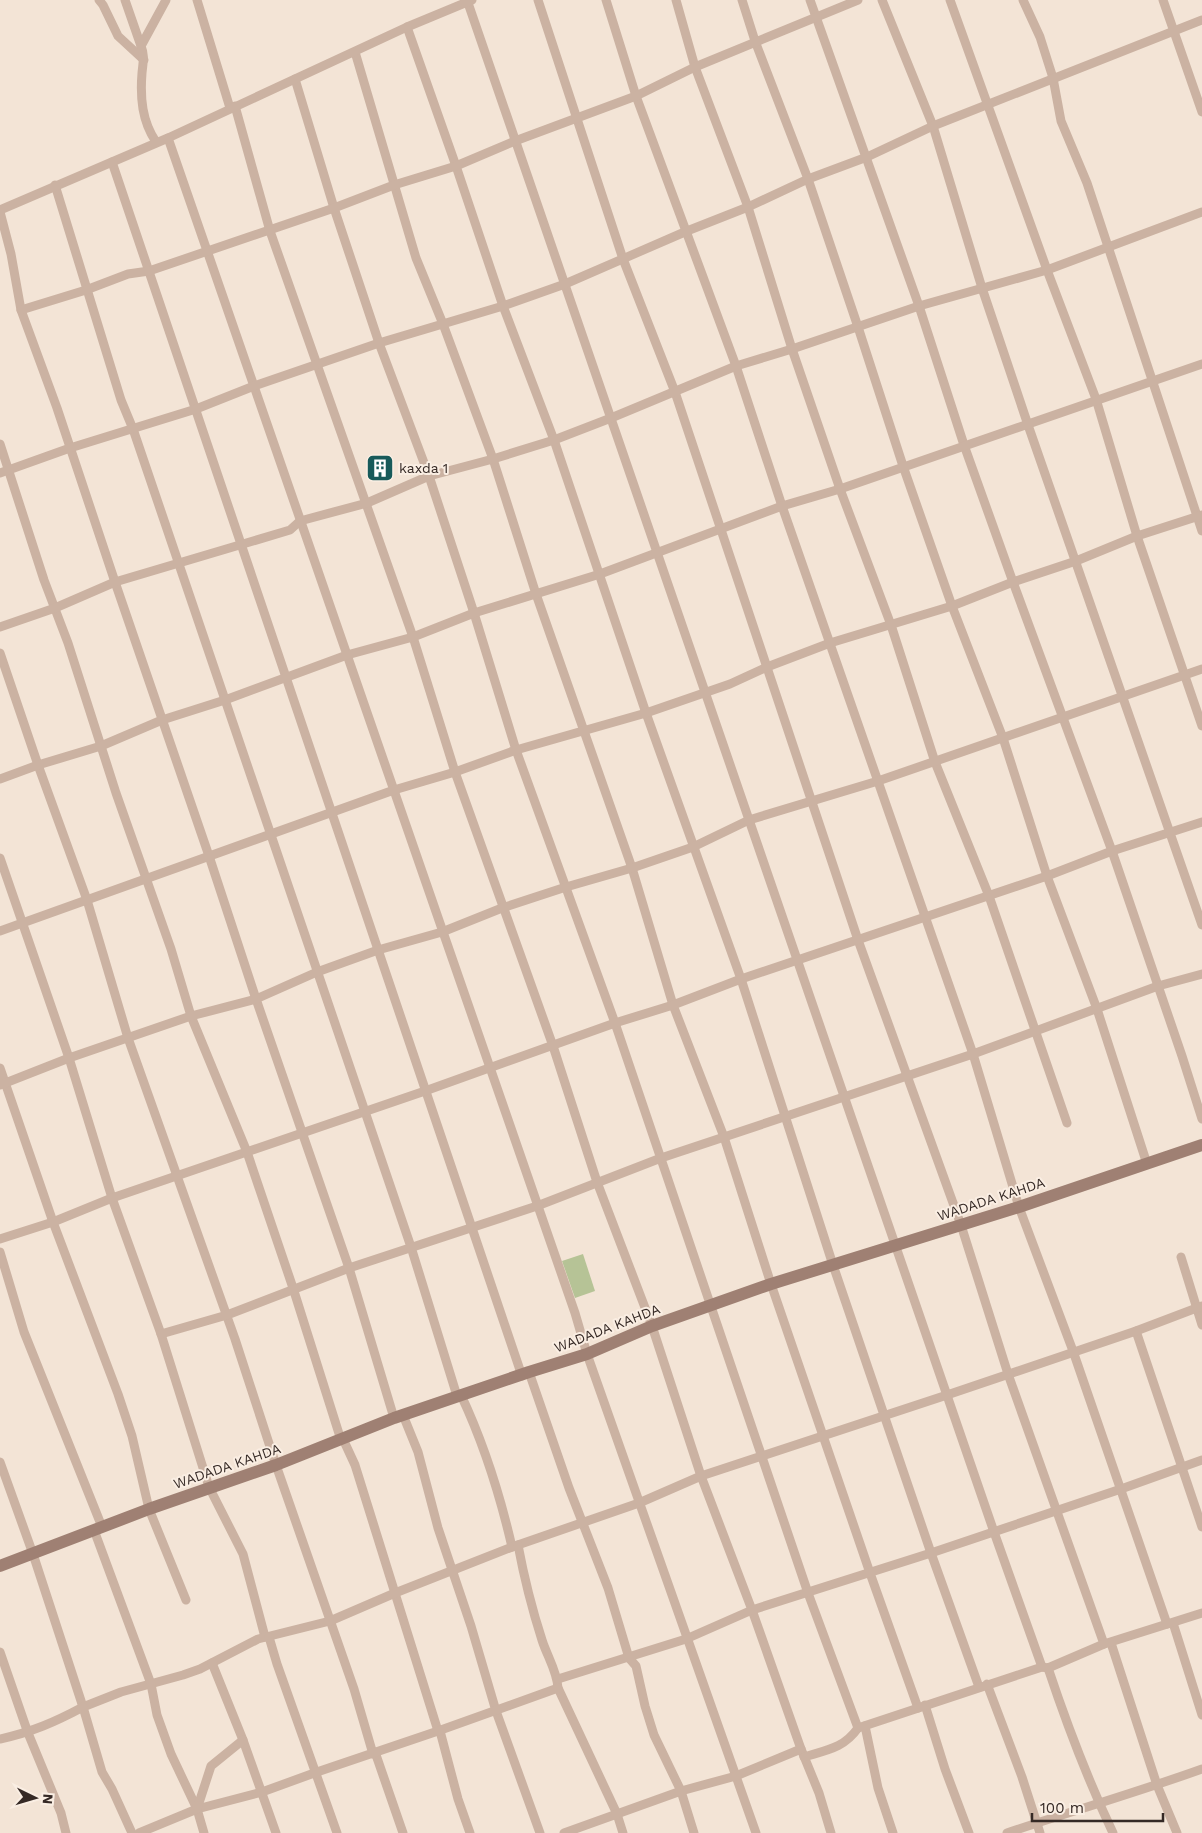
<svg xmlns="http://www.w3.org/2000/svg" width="1202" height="1833" font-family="'Work Sans',sans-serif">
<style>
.green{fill:#b6c396}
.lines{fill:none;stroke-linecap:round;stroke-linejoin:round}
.street{stroke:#cbb2a2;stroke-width:9}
.secondary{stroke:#9f8073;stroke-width:12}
.labels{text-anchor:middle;stroke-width:4;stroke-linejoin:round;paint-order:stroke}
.poi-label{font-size:14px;fill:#352925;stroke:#faeee3;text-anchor:start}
.street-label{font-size:14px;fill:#352925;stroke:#faeee3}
</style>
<rect width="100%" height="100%" fill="#f3e4d6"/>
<!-- green -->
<polygon class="green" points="583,1254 595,1291 575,1298 562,1261"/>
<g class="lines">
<!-- street -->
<g class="street">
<polyline points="99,0 103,5 118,36 144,60"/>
<polyline points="125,0 141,46"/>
<polyline points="197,0 230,108"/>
<polyline points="467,0 994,1532 1042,1667"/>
<polyline points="538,0 623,259 675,392 858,940 961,1225 1008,1374 1104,1644"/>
<polyline points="606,0 636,96 736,366 782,506 973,1054 1019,1207 1073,1351 1167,1624"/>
<polyline points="676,0 695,67 748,207 792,349 840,489 891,625 935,762 989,896 1067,1123"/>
<polyline points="742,0 755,41 808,179 858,327 903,466 952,606 1003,738 1047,876 1097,1009 1147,1164"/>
<polyline points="810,0 919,306 964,445 1013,582 1112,851 1182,1056 1202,1119"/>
<polyline points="882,0 933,126 982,288 1028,425 1202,925"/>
<polyline points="950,0 1047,270 1096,399 1137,536 1202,726"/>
<polyline points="1023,0 1040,37 1053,78 1061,121 1087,183 1202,531"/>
<polyline points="1163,0 1202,112"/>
<polyline points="407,27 456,166 503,306 554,440 646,713 741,979 833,1265 931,1553 979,1687"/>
<polyline points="355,52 416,258 443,324 493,459 536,594 632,868 673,1005 724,1137 771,1284 870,1573 918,1708"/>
<polyline points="295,79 334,208 379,343 429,476 474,613 516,750 615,1023 808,1593 858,1728"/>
<polyline points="235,106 270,231 413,637 455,772 553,1046 597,1182 652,1326 701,1476 752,1610 801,1749 819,1793 831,1833"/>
<polyline points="168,138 575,1313 587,1354 756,1833"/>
<path d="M156 142C142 121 140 98 142 73 143 62 145 56 141 46L166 0"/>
<polyline points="112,162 522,1376"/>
<polyline points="55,185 121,400 133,429 411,1247 457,1396"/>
<polyline points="0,210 168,138 407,27 472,0"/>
<polyline points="0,212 11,254 21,310 57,408 115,582 209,856 256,999 349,1268 394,1418"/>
<polyline points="21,310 86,290 128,274 149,271 334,208 394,185 456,166 515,141 636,96 695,67 858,0"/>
<polyline points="0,444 44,580 68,643 116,793 171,949 191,1016 247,1152 293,1288 341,1440"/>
<polyline points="0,473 70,448 196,409 254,386 379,343 503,306 565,284 687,231 748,207 808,179 867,157 933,126 1202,20"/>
<polyline points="0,627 55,608 115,582 290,530 300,521 367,503 429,476 493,459 554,440 611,418 736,366 792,349 919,306 1047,270 1202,212"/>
<polyline points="0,653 38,765 87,900 128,1038 235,1339 276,1465 354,1689 373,1754"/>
<polyline points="0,779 38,765 101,746 162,720 225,700 347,655 413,637 474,613 600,574 782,506 840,489 1202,364"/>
<polyline points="0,858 69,1058 112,1198 161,1334 209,1487 243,1554 265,1637"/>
<polyline points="0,931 394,790 455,772 516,750 646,713 730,684 767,667 830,643 952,606 1013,582 1076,561 1137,536 1202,515"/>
<polyline points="0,1068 53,1222 118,1394 132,1436 149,1509 186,1600"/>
<polyline points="0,1085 69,1058 191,1016 256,999 317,972 378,950 442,932 502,908 566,887 632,868 693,847 749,820 878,781 1202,669"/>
<polyline points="0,1239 53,1222 112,1198 425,1091 615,1023 673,1005 741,979 1047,876 1112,851 1202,822"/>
<polyline points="0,1252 24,1332 102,1527"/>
<polyline points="1181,1257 1202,1325"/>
<polyline points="1136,1331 1202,1527"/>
<polyline points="161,1334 227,1315 349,1268 537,1206 661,1158 973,1054 1158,986 1202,974"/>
<polyline points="529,1372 569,1488 608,1588 629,1658 636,1666 645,1706 654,1735 681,1791 694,1833"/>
<path d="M461 1395C484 1444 500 1495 512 1547"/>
<polyline points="403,1415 418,1452 438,1528 471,1626 496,1711 540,1833"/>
<polyline points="343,1439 355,1465 438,1731"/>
<polyline points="0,1462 33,1554 83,1707 121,1692 183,1675 200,1669 258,1639 330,1621 395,1593 512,1547 639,1503 701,1476 947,1395 1136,1331 1202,1306"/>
<polyline points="94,1530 151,1684 157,1715 171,1754 197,1809 204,1833"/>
<path d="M518 1545C524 1577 532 1609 542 1640 547 1656 557 1671 558 1688L617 1814 623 1833"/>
<polyline points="1173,1623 1202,1715"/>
<polyline points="269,1637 277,1664 337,1833"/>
<polyline points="1111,1643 1157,1785 1177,1833"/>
<polyline points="0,1652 28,1733 61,1813 66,1833"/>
<polyline points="212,1663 243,1740 276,1833"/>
<path d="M1048 1668C1067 1725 1087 1778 1113 1833"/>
<polyline points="558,1679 686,1639 752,1610 931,1553 1121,1489 1202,1460"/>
<polyline points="987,1684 1022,1777 1040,1833"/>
<polyline points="925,1705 945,1769 969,1833"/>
<polyline points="865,1726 878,1788 893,1833"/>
<polyline points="440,1731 458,1799 470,1833"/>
<path d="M0 1739C32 1732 55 1722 83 1707L102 1772 112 1789 132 1833"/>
<polyline points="375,1752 403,1833"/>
<path d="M804 1757C827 1750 844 1748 858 1728L1042 1667 1048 1668 1104 1644 1202 1613"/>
<polyline points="197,1809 262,1792 317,1772 438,1731 558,1688"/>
<polyline points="139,1833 197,1809 211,1766 243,1740"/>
<polyline points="564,1833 681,1791 736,1776 801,1749"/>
<path d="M1007 1833C1072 1811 1138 1792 1202 1769"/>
</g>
<!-- secondary -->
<polyline class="secondary" points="0,1566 149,1509 276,1465 394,1418 529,1372 587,1354 652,1326 771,1284 1019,1207 1202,1145"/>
</g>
<!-- icons -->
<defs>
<g id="building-square" transform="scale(1.4375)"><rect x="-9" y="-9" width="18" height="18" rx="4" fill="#175a5a" stroke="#faeee3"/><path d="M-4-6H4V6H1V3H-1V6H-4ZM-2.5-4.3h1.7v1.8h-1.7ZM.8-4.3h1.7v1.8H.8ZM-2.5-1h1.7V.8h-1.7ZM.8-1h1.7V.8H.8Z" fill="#fff"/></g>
</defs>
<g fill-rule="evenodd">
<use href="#building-square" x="380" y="468"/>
</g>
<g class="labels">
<!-- poi labels -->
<g class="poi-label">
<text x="399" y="473">kaxda 1</text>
</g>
<!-- street labels -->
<g class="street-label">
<text transform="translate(991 1199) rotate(-18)" y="5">WADADA KAHDA</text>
<text transform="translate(607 1328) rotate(-21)" y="5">WADADA KAHDA</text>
<text transform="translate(227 1466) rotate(-19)" y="5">WADADA KAHDA</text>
</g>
</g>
<!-- north arrow -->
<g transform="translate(35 1798) rotate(95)" stroke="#faeee3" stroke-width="4" paint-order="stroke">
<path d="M0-4L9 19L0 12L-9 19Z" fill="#352925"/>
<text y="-8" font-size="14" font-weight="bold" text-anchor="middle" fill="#352925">N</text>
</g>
<!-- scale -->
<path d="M1032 1813v8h131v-8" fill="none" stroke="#352925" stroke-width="2.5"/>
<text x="1040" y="1813" font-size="15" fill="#352925" stroke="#faeee3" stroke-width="4" paint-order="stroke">100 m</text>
</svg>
